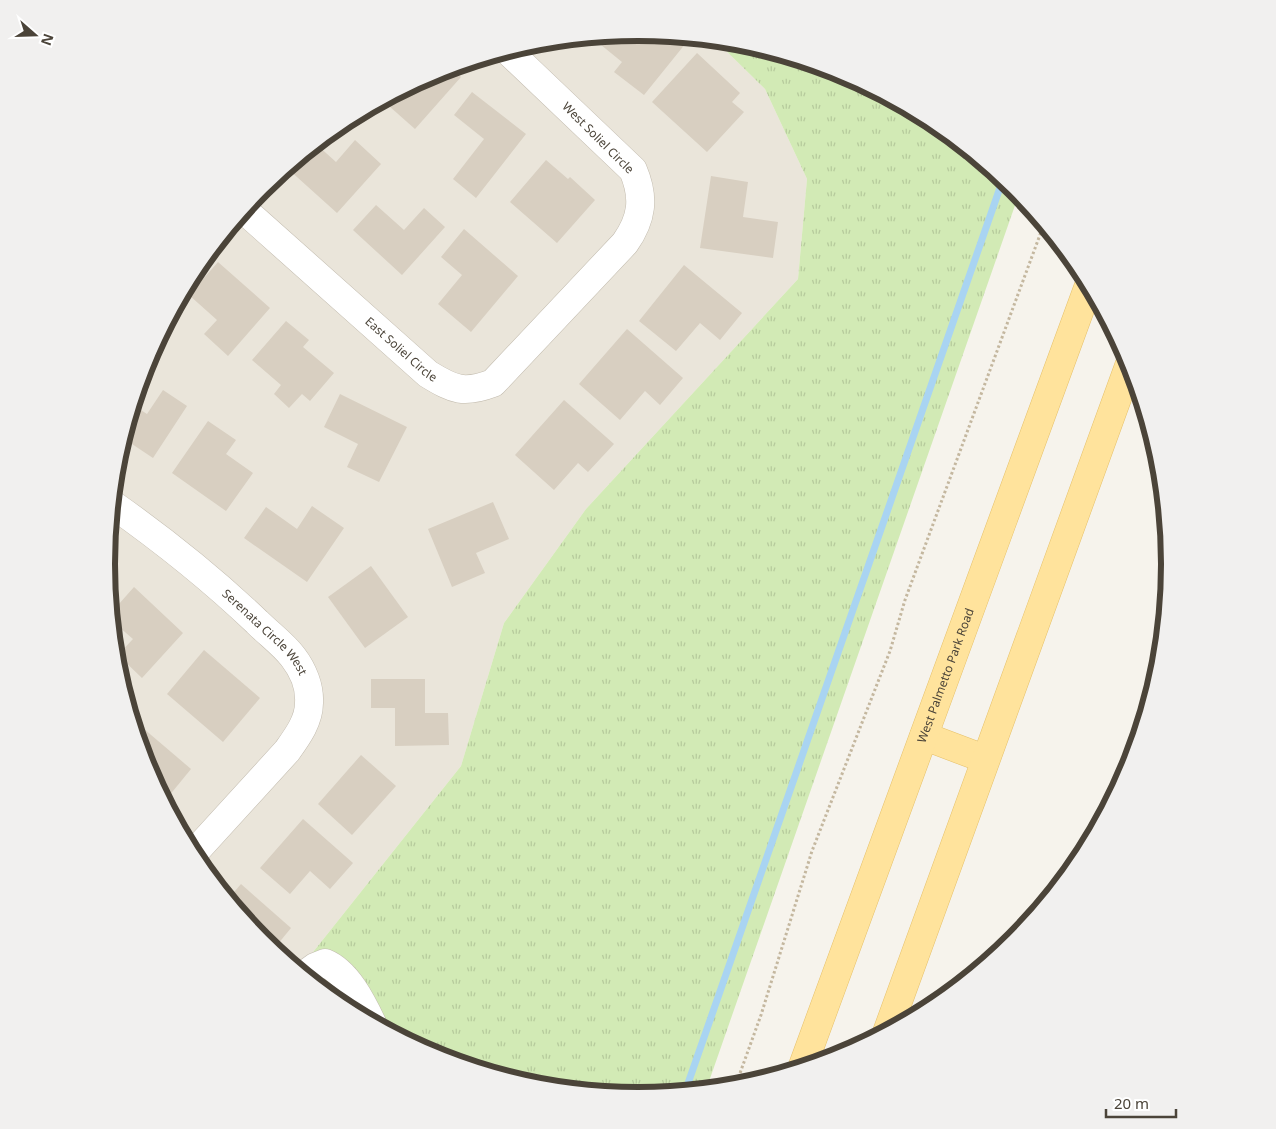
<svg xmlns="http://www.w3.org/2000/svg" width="1276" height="1129" font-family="'Noto Sans',sans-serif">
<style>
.residential{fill:#eae5da}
.grass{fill:url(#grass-tufts)}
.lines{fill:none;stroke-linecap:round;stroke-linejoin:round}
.stream{stroke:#a9d4f2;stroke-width:7}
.building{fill:#d8cfc1}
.minor-casing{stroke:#c2bbae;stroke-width:29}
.major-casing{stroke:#e6c16a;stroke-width:29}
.path{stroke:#c4b79f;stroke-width:3;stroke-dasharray:2.5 2.5;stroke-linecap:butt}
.minor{stroke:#fff;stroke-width:28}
.major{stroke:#ffe39c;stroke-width:28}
.labels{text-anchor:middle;stroke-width:4;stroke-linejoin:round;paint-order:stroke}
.street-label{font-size:12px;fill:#4b4439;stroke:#fff}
.rim{fill:none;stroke:#4b4439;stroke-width:6}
</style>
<defs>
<pattern id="grass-tufts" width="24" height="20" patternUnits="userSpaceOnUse" patternTransform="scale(1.25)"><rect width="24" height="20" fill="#d2eab5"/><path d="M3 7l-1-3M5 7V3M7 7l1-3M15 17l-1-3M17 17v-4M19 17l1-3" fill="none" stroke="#b6ca9c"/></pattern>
</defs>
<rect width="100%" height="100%" fill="#f6f3ec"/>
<!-- residential -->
<polygon class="residential" points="638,33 715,40 765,89 807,179 798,279 586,509 504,623 461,766 298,971 262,940 196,860 146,768 116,668 106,564 116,460 147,361 196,269 262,188 343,122 435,73 534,43"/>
<!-- grass -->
<polygon class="grass" points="715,40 742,43 842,73 934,122 1014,189 1019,194 706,1090 638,1096 534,1086 434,1056 342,1007 298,971 461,766 504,623 586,509 798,279 807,179 765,89"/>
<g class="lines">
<!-- stream -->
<polyline class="stream" points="685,1092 1003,179"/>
</g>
<!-- building -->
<g class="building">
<polygon points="637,33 649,43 656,34 690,38 644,95 614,72 622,62 595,40 597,37"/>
<polygon points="697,53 740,93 732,102 744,112 707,152 652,102"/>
<polygon points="451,68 461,77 415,129 389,106 404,89 435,73"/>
<polygon points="472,92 526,134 476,198 453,179 484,139 454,115"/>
<polygon points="355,140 381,164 337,213 287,168 316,144 336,162"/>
<polygon points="546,160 568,179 570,177 595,200 557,243 510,202"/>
<polygon points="711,176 748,182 743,217 778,222 773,258 700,248"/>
<polygon points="376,205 404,230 424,208 445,227 402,275 353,230"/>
<polygon points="464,229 518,276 471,332 438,304 462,275 441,257"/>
<polygon points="218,262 270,308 228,356 204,334 217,320 189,295"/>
<polygon points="684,265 742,313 720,340 700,323 676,351 639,321"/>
<polygon points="286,321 309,340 303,347 334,373 310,401 302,394 289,408 274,394 281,385 252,360"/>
<polygon points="627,329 683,378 660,405 645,391 620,420 579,384"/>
<polygon points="163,390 187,406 153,458 123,438 133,405 147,414"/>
<polygon points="340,394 407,427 379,482 347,467 358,444 324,427"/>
<polygon points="564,400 614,444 588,472 578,463 554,490 515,455"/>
<polygon points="208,421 236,440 226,454 253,473 226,511 172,473"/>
<polygon points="493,502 509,539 476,553 485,573 452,587 428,529"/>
<polygon points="312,506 344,528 307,582 244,538 266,507 297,529"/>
<polygon points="371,566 408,617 365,648 328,597"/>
<polygon points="134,587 183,633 142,678 118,655 133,639 111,620 111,613"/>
<polygon points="204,650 260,698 223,742 167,694"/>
<polygon points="371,679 425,679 425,713 448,713 449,745 395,746 395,708 371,708"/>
<polygon points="137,723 191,769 164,802 146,768 134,727"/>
<polygon points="361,755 396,786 352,835 318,804"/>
<polygon points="303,819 353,863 330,889 310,871 290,894 260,868"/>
<polygon points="241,884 291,928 273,950 262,940 228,899"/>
</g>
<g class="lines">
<!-- minor casing -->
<g class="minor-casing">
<g id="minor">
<path id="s1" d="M244 210 428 374C454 390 464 394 493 383L625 243C642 219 645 198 633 170L508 51"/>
<path id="s2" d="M112 504C163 540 212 579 257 622 269 634 283 644 293 657 303 670 310 687 309 703 309 721 297 737 287 751L193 854"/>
<path d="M304 975 315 967 325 963C347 972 362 1002 372 1023"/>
</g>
</g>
<!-- major casing -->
<g class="major-casing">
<g id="major">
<polyline points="924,736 985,759"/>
<polyline points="887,1032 1130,363"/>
<path id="s3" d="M802 1068 1089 285"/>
</g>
</g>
<!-- path -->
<polyline class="path" points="735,1087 761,1015 812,851 890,651 905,600 1044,224"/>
<!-- minor -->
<use href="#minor" class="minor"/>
<!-- major -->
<use href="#major" class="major"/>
</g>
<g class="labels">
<!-- street labels -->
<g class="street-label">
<text transform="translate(598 138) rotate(45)" y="4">West Soliel Circle</text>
<text dy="4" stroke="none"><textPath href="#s1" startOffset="210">East Soliel Circle</textPath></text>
<text dy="4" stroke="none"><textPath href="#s2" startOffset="200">Serenata Circle West</textPath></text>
<text dy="4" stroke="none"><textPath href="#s3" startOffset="418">West Palmetto Park Road</textPath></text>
</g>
</g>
<!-- crop -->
<path d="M0 0H1276V1129H0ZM115 564a523 523 0 1 1 1046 0a523 523 0 1 1-1046 0Z" fill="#f1f0ef" fill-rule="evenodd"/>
<path class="rim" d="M115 564a523 523 0 1 1 1046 0a523 523 0 1 1-1046 0Z"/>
<!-- north arrow -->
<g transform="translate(35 35) rotate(110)" stroke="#ffffff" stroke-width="4" paint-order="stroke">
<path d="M0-4L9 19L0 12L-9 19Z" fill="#4b4439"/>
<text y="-8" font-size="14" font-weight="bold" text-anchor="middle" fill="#4b4439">N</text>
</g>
<!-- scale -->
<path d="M1106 1109v8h70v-8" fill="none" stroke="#4b4439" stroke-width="2.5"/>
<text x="1114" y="1109" font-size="15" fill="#4b4439" stroke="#ffffff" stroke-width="4" paint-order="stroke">20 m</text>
</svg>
